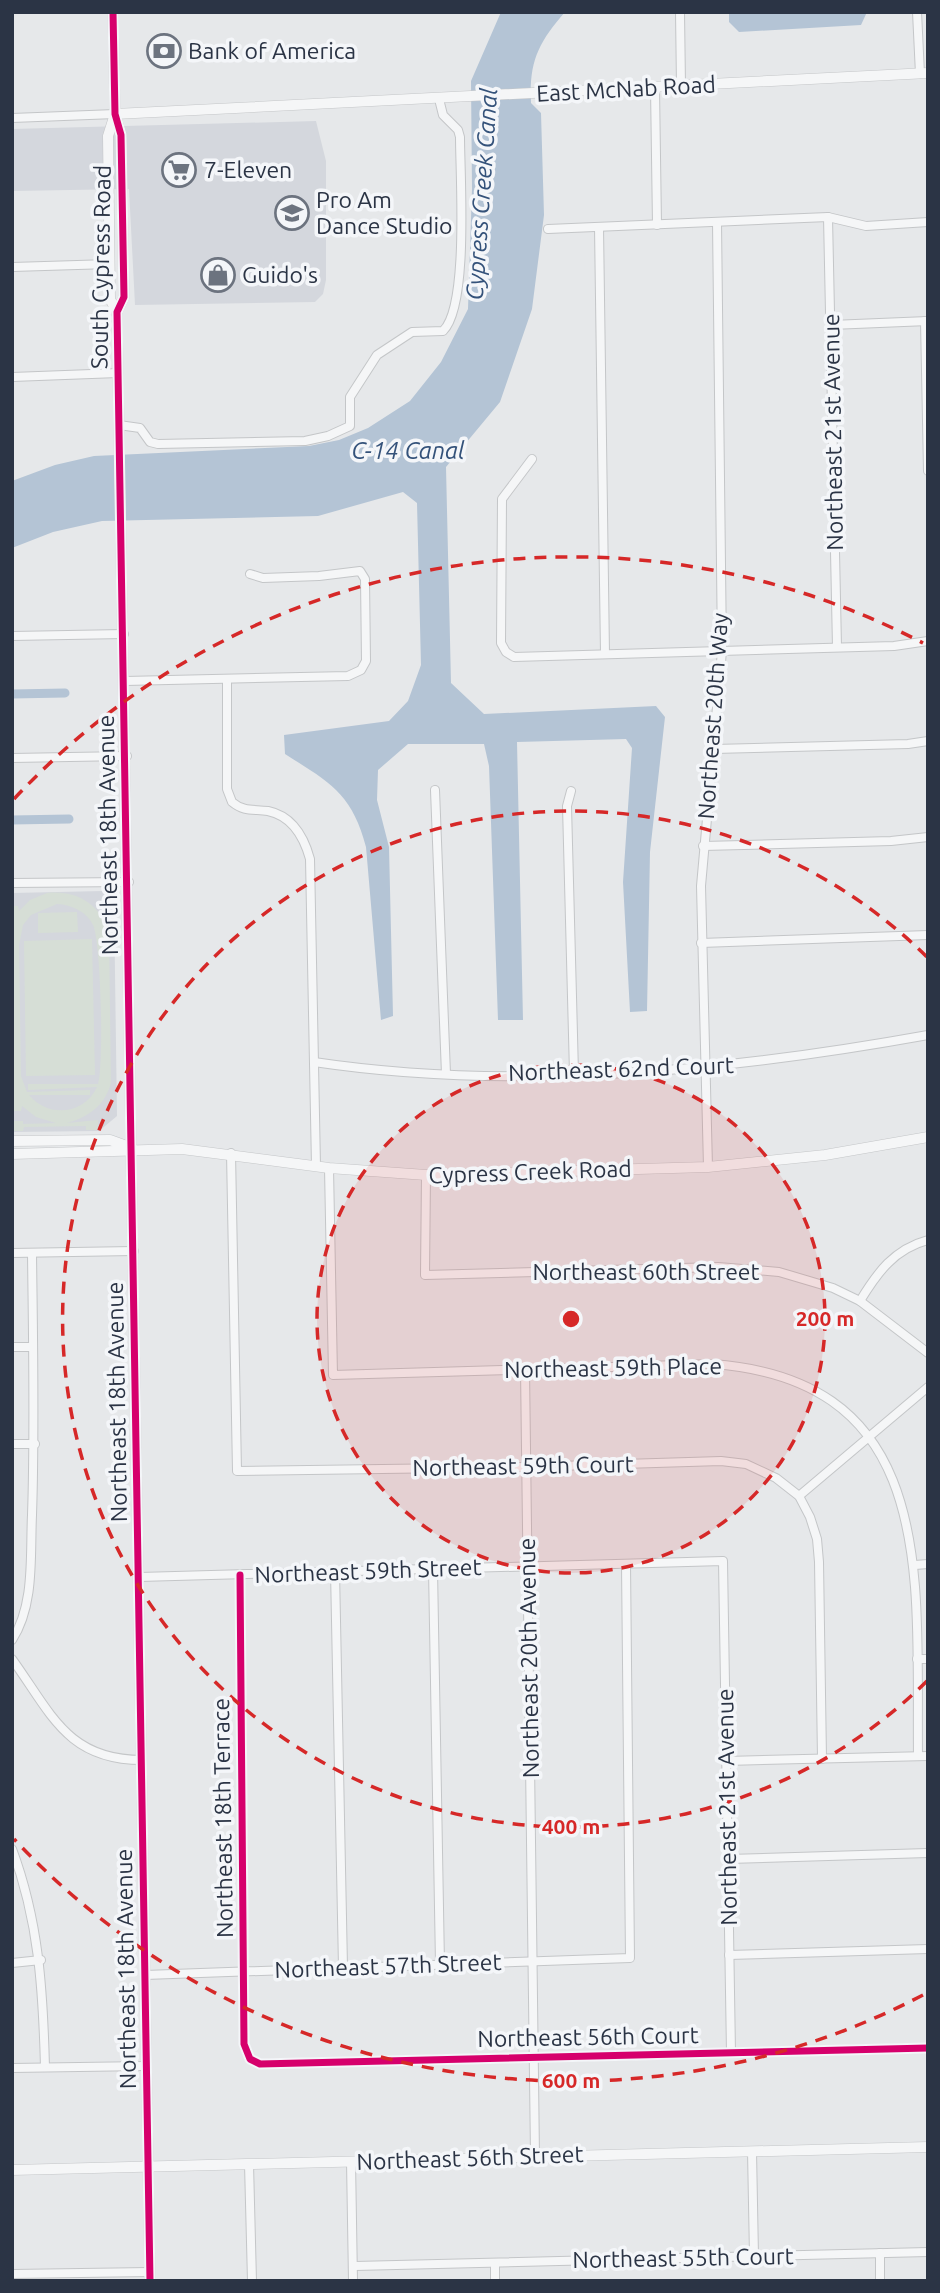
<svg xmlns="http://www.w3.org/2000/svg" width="940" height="2293" font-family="Ubuntu,sans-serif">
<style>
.built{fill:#d4d7dd}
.green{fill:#d6ded6;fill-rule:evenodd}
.water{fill:#b4c4d5}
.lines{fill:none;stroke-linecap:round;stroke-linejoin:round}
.canal{stroke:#b4c4d5;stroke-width:9}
.minor-casing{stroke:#c4c6c8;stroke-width:10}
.tertiary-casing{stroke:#c4c6c8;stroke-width:11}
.minor{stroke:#f5f6f7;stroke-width:8}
.tertiary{stroke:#f5f6f7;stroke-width:10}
.cycleway-casing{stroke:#f4f6f9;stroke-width:11}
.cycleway{stroke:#d6006c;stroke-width:7}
.ring{fill:none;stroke:#d62828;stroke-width:3.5;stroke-dasharray:12 9}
.labels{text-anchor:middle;stroke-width:7;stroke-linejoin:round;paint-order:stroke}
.poi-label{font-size:23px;fill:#2b3445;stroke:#f4f6f9;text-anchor:start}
.street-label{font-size:23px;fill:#2b3445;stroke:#f4f6f9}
.water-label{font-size:24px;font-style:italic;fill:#34527a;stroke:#f4f6f9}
.centre{fill:#d62828;stroke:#f4f6f9;stroke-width:3.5}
.ring-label{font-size:21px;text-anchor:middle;font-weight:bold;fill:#d62828;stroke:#f4f6f9;stroke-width:7;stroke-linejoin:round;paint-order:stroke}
</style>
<rect width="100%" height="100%" fill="#e6e8ea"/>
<!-- built -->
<g class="built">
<polygon points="316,121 326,161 326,280 323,294 315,302 135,305 129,189 12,191 12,129"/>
<polygon points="103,891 114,900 117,1116 99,1131 12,1132 12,893"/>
</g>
<!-- green -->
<g class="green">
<path d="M47 893C77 890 100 904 109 933L111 1083C105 1105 89 1117 67 1123L98 1120V1130H86V1126L24 1127 23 1131H12V1121H23V1124L56 1123 36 1117 22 1106 21 1111H12V906H18L19 911 30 900ZM57 904C72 905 86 911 93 925 101 941 104 1065 98 1084H28V1090L97 1087C84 1115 48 1118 29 1095H90V1090L27 1092 21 1076 19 945 23 925 31 915Z"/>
<polygon points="77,912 78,932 38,933 38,913"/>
<polygon points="92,939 95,1075 26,1076 24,941"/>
</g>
<!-- water -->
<g class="water">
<path d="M501 12H565C538 43 529 62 531 103L541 113 544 215 532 309 500 402 446 467 451 683 484 714 656 706 665 717 650 852 647 1011 630 1012 623 882 632 748 626 739 517 742 523 1020H498L489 766 484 744H408L378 770 377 800 389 847 393 1016 381 1020 366 847C352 793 329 782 285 754L284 735 389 721 408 701 421 665 417 503 403 492 318 516 102 521 53 532 12 548V481L55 465 94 456 309 446 339 440 368 428 410 401 441 362 468 309 472 189 471 81Z"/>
<polygon points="729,12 867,12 861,25 739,32 729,22"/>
</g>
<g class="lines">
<!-- canal -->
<g class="canal">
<polyline points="12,694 65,693"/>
<polyline points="12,820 69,819"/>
</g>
<!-- minor casing -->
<g class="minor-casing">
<g id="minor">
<polyline points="680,12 681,86"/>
<polyline points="917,12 920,74"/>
<polyline points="655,88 657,225"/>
<polyline points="12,118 115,114"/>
<polyline points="828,217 837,647"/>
<polyline points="599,227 605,654"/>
<polyline points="548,229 828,217 866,226 928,222"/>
<polyline points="12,267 110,264"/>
<polyline points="925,321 928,471"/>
<polyline points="831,325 928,321"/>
<polyline points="12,377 118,373"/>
<path d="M119 425 140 428 150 442 158 444 305 441 328 436 350 426V397L377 355 412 332 443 331C469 306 460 176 460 137L458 130 443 115 439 99"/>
<polyline points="532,459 502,499 501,643 506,652 514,657 894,646 928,641"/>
<polyline points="12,636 124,634"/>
<path d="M227 680V789L232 802C244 812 253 809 268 811 292 816 304 837 310 859L316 1166"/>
<polyline points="125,681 348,676 361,670 366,661 365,579 360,571 319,576 263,578 250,574"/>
<polyline points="714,749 908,744 928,741"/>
<polyline points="12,758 127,756"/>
<polyline points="435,790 446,1074"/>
<polyline points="571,791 567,806 574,1073"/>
<polyline points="703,846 891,841 928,837"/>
<polyline points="12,883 129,882"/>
<polyline points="701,943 928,935"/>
<path d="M314 1062C515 1092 729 1071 928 1035"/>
<polyline points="231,1153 237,1471 526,1467 721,1461 746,1464 776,1478 799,1496 810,1517 817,1539 819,1562 822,1759"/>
<polyline points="708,1167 701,886 722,651 717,222"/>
<path d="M329 1168 333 1375 713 1364C940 1381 916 1580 918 1756"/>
<polyline points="426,1175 425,1275 718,1267 779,1272 833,1288 860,1301 928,1353"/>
<polyline points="12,1253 134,1251"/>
<path d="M860 1301C877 1273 894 1249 928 1240"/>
<polyline points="12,1347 33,1347"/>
<polyline points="525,1369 535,2156"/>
<polyline points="12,1444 35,1444"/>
<polyline points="799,1496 928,1387"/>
<polyline points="915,1565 928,1564"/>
<polyline points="433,1569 440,1964"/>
<polyline points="335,1571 343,1967"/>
<polyline points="240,1575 244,2044 250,2059 260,2064 928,2048"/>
<polyline points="139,1577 723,1561 731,2053"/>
<path d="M12 1640C35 1605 30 1555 32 1515 35 1428 33 1340 32 1253"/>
<path d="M12 1659C51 1713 67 1760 142 1760"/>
<polyline points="917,1659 928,1659"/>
<polyline points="726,1761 928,1756"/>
<path d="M12 1849C39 1921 43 1991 45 2067"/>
<polyline points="728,1859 928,1853"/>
<polyline points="729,1955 928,1949"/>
<polyline points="12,1963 41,1960"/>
<polyline points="145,1975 630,1958 626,1564"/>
<polyline points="12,2068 146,2066"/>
<polyline points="752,2151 754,2256"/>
<polyline points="351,2161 353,2281"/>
<polyline points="249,2164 252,2281"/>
<polyline points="880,2253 880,2281"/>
<polyline points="495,2263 495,2281"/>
<polyline points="355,2266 928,2252"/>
<polyline points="12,2274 150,2272"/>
</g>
</g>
<!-- tertiary casing -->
<g class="tertiary-casing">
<g id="tertiary">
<polyline points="113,12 115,114 121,135 124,297 117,312 150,2281"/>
<polyline points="115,114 928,73"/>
<polyline points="115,114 108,136 110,299 117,312"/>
<polyline points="12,1141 110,1140 132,1148"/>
<polyline points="12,1154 182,1149 329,1168 426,1175 708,1167 825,1155 928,1137"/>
<polyline points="12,2170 928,2147"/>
</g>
</g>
<!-- minor -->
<use href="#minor" class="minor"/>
<!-- tertiary -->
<use href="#tertiary" class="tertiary"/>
<!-- cycleway casing -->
<g class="cycleway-casing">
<g id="cycleway">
<polyline points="113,12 115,114 121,135 124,297 117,312 150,2281"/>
<polyline points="240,1575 244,2044 250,2059 260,2064 928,2048"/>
</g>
</g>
<!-- cycleway -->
<use href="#cycleway" class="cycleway"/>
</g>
<!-- distance rings -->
<circle cx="571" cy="1319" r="254" fill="#d62828" fill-opacity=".12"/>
<g class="ring">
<circle cx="571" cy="1319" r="254"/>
<path d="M927 1681A508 508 0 1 1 927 957"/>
<path d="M923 1995A762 762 0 0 1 14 1839M14 799A762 762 0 0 1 923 643"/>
</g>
<!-- icons -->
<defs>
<g id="bank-ring" transform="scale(1.75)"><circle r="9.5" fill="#f4f6f9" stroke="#6c737f" stroke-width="1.5"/><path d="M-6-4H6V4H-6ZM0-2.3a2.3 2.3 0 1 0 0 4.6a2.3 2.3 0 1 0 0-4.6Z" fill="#6c737f"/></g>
<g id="supermarket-ring" transform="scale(1.75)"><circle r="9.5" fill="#f4f6f9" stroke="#6c737f" stroke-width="1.5"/><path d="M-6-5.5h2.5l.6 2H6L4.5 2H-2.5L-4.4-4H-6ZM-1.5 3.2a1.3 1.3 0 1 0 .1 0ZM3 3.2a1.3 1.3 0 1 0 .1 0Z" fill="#6c737f"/></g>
<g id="school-ring" transform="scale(1.75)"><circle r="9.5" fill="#f4f6f9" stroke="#6c737f" stroke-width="1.5"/><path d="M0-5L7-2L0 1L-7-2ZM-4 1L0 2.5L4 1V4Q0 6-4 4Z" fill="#6c737f"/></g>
<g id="shop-ring" transform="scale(1.75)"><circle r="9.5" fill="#f4f6f9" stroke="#6c737f" stroke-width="1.5"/><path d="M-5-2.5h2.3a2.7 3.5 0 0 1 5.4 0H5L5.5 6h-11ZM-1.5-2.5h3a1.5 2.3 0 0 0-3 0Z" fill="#6c737f"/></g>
</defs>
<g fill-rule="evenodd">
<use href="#bank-ring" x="164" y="51"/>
<use href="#supermarket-ring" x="179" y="170"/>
<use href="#school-ring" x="292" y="213"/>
<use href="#shop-ring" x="218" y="275"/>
</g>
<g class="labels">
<!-- poi labels -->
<g class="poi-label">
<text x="188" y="59">Bank of America</text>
<text x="204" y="178">7-Eleven</text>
<text x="316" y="208">Pro Am<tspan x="316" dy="26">Dance Studio</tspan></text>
<text x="242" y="283">Guido's</text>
</g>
<!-- street labels -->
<g class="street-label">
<text transform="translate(626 89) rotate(-3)" y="8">East McNab Road</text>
<text transform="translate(101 267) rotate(-89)" y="8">South Cypress Road</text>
<text transform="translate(833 432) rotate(-91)" y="8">Northeast 21st Avenue</text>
<text transform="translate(713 716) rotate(-86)" y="8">Northeast 20th Way</text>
<text transform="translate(108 835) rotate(-91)" y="8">Northeast 18th Avenue</text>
<text transform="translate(621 1069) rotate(-2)" y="8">Northeast 62nd Court</text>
<text transform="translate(530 1172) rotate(-2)" y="8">Cypress Creek Road</text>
<text x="646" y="1280">Northeast 60th Street</text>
<text transform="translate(613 1368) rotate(-1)" y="8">Northeast 59th Place</text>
<text transform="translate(117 1402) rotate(-91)" y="8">Northeast 18th Avenue</text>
<text transform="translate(523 1466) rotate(-1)" y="8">Northeast 59th Court</text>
<text transform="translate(368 1571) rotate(-2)" y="8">Northeast 59th Street</text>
<text transform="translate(529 1658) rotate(-91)" y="8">Northeast 20th Avenue</text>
<text transform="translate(727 1807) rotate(-91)" y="8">Northeast 21st Avenue</text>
<text transform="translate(223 1818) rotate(-91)" y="8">Northeast 18th Terrace</text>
<text transform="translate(388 1966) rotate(-2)" y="8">Northeast 57th Street</text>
<text transform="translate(126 1969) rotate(-91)" y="8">Northeast 18th Avenue</text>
<text transform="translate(588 2037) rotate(-1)" y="8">Northeast 56th Court</text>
<text transform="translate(470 2158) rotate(-2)" y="8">Northeast 56th Street</text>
<text transform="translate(683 2258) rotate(-1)" y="8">Northeast 55th Court</text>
</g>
<!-- water labels -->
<g class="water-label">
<text transform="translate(482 194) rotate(-86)" y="8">Cypress Creek Canal</text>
<text x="408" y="459">C-14 Canal</text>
</g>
</g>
<circle cx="571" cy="1319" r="10" class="centre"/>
<g class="ring-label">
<text x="825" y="1326">200 m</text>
<text x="571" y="1834">400 m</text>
<text x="571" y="2088">600 m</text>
</g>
<!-- border -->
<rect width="940" height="2293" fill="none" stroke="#2b3445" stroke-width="28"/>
</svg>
